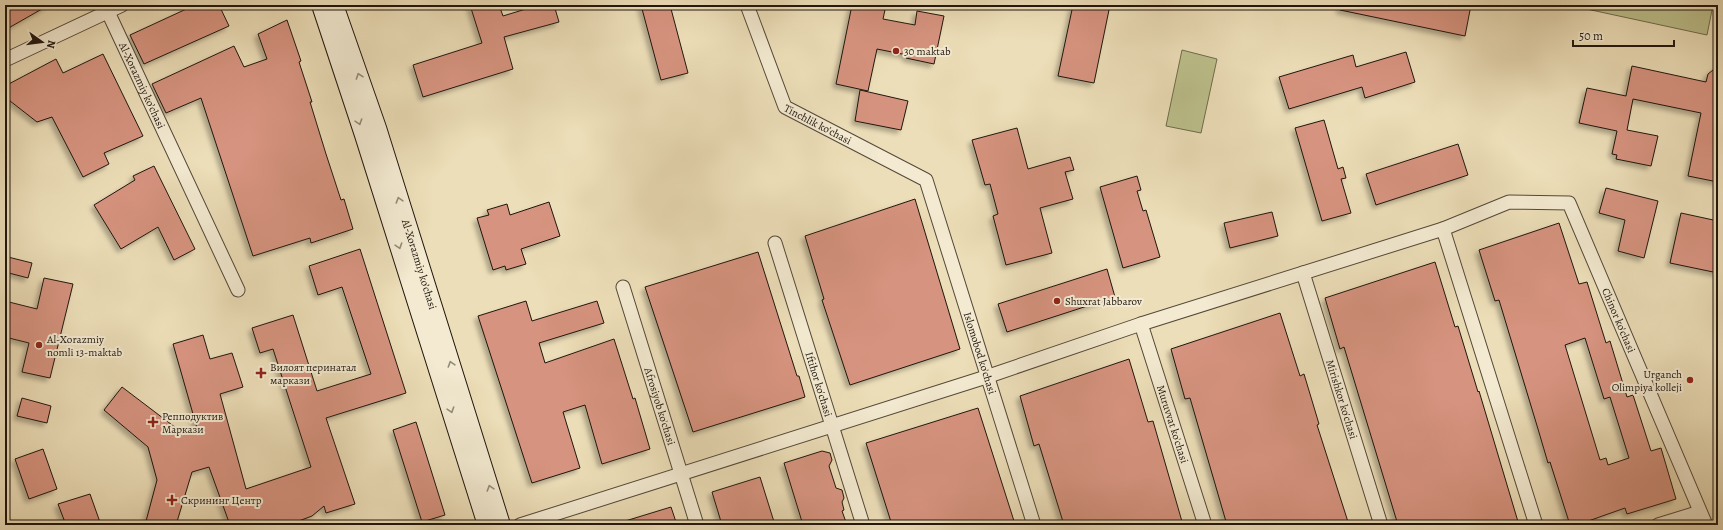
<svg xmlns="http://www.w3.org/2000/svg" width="1723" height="530" font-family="Alegreya,serif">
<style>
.green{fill:#bcc08c;stroke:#6e6b4d}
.building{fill:#d6937f;stroke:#20160e;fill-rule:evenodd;filter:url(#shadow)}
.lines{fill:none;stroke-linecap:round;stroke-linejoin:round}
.street-casing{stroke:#534838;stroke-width:15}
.secondary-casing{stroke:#20160e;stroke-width:20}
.street{stroke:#f3ead1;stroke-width:13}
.secondary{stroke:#f3ead1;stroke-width:18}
.oneway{stroke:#948b79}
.poi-dot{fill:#8f2418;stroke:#f3ead1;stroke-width:1.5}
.labels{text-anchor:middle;stroke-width:4;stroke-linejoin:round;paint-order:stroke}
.poi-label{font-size:11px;fill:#20160e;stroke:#f3ead1;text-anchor:start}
.street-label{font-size:11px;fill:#20160e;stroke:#f3ead1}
</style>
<defs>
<filter id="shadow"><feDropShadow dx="-3.5" dy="3.5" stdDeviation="2" flood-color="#0004"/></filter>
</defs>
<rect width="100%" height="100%" fill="#ecdeb8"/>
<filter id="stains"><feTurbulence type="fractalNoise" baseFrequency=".005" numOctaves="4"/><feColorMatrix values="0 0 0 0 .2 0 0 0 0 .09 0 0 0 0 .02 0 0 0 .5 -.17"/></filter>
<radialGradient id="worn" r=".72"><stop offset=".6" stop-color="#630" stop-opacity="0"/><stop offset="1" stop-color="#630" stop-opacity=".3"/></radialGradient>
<!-- green -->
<g class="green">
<polygon points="1568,5 1713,5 1707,35"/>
<polygon points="1182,50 1217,59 1201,133 1166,126"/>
</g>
<!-- building -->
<g class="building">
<polygon points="5,5 49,5 5,30"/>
<polygon points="195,5 219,5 229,26 144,64 130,35"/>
<polygon points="470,5 499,5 503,16 539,5 554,5 559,22 504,37 513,69 423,97 413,65 482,43"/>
<polygon points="641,5 670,5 688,73 661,80"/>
<polygon points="852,5 886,5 883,19 915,25 917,11 944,16 934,64 906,58 907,55 877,49 868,91 836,84"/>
<polygon points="1073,5 1110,5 1094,83 1058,76"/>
<polygon points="1340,5 1471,5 1465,36 1340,10"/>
<polygon points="287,20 301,61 299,62 312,102 310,102 326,154 341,200 344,199 353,229 311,243 310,238 253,256 201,98 166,113 152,84 234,46 244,67 267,59 258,34"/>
<polygon points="1406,52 1415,82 1365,98 1362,87 1289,109 1279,77 1353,55 1356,67"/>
<polygon points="103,54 143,136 104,153 109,164 83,177 52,117 37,122 5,97 5,86 56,59 63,73"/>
<polygon points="1632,66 1706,82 1708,74 1718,66 1718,182 1688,176 1701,113 1633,99 1627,130 1658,136 1651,166 1616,159 1617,155 1612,154 1617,131 1579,123 1587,88 1626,96"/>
<polygon points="860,90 908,101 901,130 855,121"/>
<polygon points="1324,120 1338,169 1343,167 1346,178 1341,179 1351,213 1322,221 1295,128"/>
<polygon points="1017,128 1028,169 1070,157 1074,170 1065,172 1073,199 1040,208 1052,253 1006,265 993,216 998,214 990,184 985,185 972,140"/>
<polygon points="1458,144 1468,175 1376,205 1366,174"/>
<polygon points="154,166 195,249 174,260 158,227 121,249 94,205 135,180 133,176"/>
<polygon points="1137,176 1141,190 1137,191 1143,211 1146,210 1160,257 1123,268 1100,187"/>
<polygon points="1606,188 1658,201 1644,258 1618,251 1625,220 1599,213"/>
<polygon points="915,199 960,349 850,385 822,300 824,299 805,236"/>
<polygon points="549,202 560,236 521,249 526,264 506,270 505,266 493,270 477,218 489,215 487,210 507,204 510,215"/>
<polygon points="1272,212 1278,236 1230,248 1224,223"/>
<polygon points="1681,213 1718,221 1718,273 1670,263"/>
<path d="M1559 223 1579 284 1587 282 1606 343 1610 341 1627 397 1633 395 1651 451 1661 448 1676 499 1627 514 1625 508 1577 525H1570L1550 462 1548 463 1538 429 1499 300 1495 301 1479 250ZM1585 338 1604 399 1610 397 1629 458 1608 465 1606 458 1600 460 1565 345Z"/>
<polygon points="360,249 406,393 326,418 355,504 326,513 324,506 312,516 288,525 230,525 209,467 192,472 176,525 145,525 157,480 148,447 104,410 122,387 180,431 197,428 173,344 203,335 210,359 232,353 243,387 220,394 246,489 311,467 273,349 260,353 252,328 293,315 317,391 371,374 342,287 318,295 309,266"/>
<polygon points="758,252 797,376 799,376 805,397 693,432 645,287"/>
<polygon points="8,257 32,263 28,278 5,272"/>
<polygon points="1435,262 1455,327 1458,326 1478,392 1479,391 1519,525 1398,525 1344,347 1340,349 1325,298"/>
<polygon points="1107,269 1115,297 1007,332 998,304"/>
<polygon points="44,278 73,284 50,378 22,372 29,343 5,337 5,301 37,309"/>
<polygon points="526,301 532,321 597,301 604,323 539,343 545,363 614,339 633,399 635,398 650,449 602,464 585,405 563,412 580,468 532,483 478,316"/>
<polygon points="1280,313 1300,376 1304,374 1319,424 1317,425 1349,525 1227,525 1190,398 1185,399 1171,349"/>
<polygon points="1129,359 1148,422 1153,421 1183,525 1064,525 1039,444 1034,446 1020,396"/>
<polygon points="22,398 51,406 47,423 17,416"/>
<polygon points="978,408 1014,521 1000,525 892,525 866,443"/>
<polygon points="416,422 445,515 422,522 393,430"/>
<polygon points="43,449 57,489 29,499 15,459"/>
<polygon points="822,451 830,453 832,460 829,466 836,488 842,490 844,498 842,502 844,510 842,511 847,525 803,525 784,463"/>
<polygon points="760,477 775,525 722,525 712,492"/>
<polygon points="90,494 101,525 66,525 58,504"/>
<polygon points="671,507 677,525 622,525 622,522"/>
</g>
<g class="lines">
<!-- street casing -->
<g class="street-casing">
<g id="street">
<path id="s1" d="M747 5 785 107 926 180 1034 525"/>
<path id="s2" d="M108 12 238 290"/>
<polyline points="5,60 122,5"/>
<polyline points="1443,229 1536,525"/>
<path id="s3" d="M775 243 863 525"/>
<path id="s4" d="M1303 273 1381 525"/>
<path id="s5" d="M623 287 697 525"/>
<path id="s6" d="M1141 324 1205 525"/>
<path id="s7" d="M520 525 986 377 1141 324 1443 229 1509 202 1569 203 1706 525"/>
<polyline points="1658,525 1700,512"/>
</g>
</g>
<!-- secondary casing -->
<g class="secondary-casing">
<g id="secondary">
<polyline points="321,5 364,135 487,525"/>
<path id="s8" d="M334 5 377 128 501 525"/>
</g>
</g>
<!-- street -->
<use href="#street" class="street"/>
<!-- secondary -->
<use href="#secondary" class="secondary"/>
</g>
<!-- one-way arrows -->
<defs><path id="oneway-chevron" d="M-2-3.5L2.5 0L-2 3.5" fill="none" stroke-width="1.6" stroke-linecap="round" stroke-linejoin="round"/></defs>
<g class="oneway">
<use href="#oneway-chevron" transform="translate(359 76) rotate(-109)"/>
<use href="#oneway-chevron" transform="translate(359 122) rotate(72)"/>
<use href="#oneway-chevron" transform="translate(399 200) rotate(-107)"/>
<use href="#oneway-chevron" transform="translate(399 246) rotate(72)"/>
<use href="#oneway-chevron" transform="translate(451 364) rotate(-107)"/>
<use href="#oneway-chevron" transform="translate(451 410) rotate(72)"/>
<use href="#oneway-chevron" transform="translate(490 488) rotate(-107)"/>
</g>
<!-- markers -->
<g class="poi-dot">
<circle cx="896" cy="51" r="4"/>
<circle cx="1057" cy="301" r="4"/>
<circle cx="39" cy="345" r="4"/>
<path d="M259 367h4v4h4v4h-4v4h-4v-4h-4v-4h4z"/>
<circle cx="1690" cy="380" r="4"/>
<path d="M151 416h4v4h4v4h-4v4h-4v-4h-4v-4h4z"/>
<path d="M170 494h4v4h4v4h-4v4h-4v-4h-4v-4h4z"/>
</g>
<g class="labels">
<!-- poi labels -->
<g class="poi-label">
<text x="904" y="55">30 maktab</text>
<text x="1065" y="305">Shuxrat Jabbarov</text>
<text x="47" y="343">Аl-Xоrаzmiy<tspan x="47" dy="13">nоmli 13-mаktаb</tspan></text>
<text x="270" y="371">Вилоят перинатал<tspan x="270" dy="13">маркази</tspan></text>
<text x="1682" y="378" text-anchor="end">Urganch<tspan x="1682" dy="13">Olimpiya kolleji</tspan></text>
<text x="162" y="420">Репподуктив<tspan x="162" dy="13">Маркази</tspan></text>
<text x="181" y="504">Скрининг Центр</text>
</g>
<!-- street labels -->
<g class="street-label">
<text dy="4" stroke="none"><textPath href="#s2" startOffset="81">Al-Xorazmiy ko’chasi</textPath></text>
<text dy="4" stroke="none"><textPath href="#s1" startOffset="146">Tinchlik ko'chasi</textPath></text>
<text dy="4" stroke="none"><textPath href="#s8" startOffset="273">Al-Xorazmiy ko’chasi</textPath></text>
<text dy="4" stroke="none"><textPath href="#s7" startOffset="1228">Chinor ko'chasi</textPath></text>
<text dy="4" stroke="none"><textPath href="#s1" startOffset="449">Islomobod ko'chasi</textPath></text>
<text dy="4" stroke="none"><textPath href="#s3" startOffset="148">Iftihor ko'chasi</textPath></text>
<text dy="4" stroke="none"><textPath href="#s4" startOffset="132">Mirishkor ko'chasi</textPath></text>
<text dy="4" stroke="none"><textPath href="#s5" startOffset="125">Afrosiyob ko'chasi</textPath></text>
<text dy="4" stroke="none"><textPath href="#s6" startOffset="105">Muruvvat ko'chasi</textPath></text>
</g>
</g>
<!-- margin -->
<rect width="1723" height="530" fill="none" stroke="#ecdeb8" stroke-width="20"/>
<rect x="6" y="6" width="1711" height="518" fill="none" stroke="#20160e" stroke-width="2"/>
<rect x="10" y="10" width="1703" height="510" fill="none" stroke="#20160e"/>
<!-- north arrow -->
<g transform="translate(42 42) rotate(104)" stroke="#f3ead1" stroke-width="3" paint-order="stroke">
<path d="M0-3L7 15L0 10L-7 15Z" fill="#20160e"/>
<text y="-6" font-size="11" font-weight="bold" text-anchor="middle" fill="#20160e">N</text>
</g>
<!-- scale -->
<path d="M1573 40v6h101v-6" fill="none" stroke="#20160e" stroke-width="2"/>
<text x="1579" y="40" font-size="12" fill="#20160e" stroke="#f3ead1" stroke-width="3" paint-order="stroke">50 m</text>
<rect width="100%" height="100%" filter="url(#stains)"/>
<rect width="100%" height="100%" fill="url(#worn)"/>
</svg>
